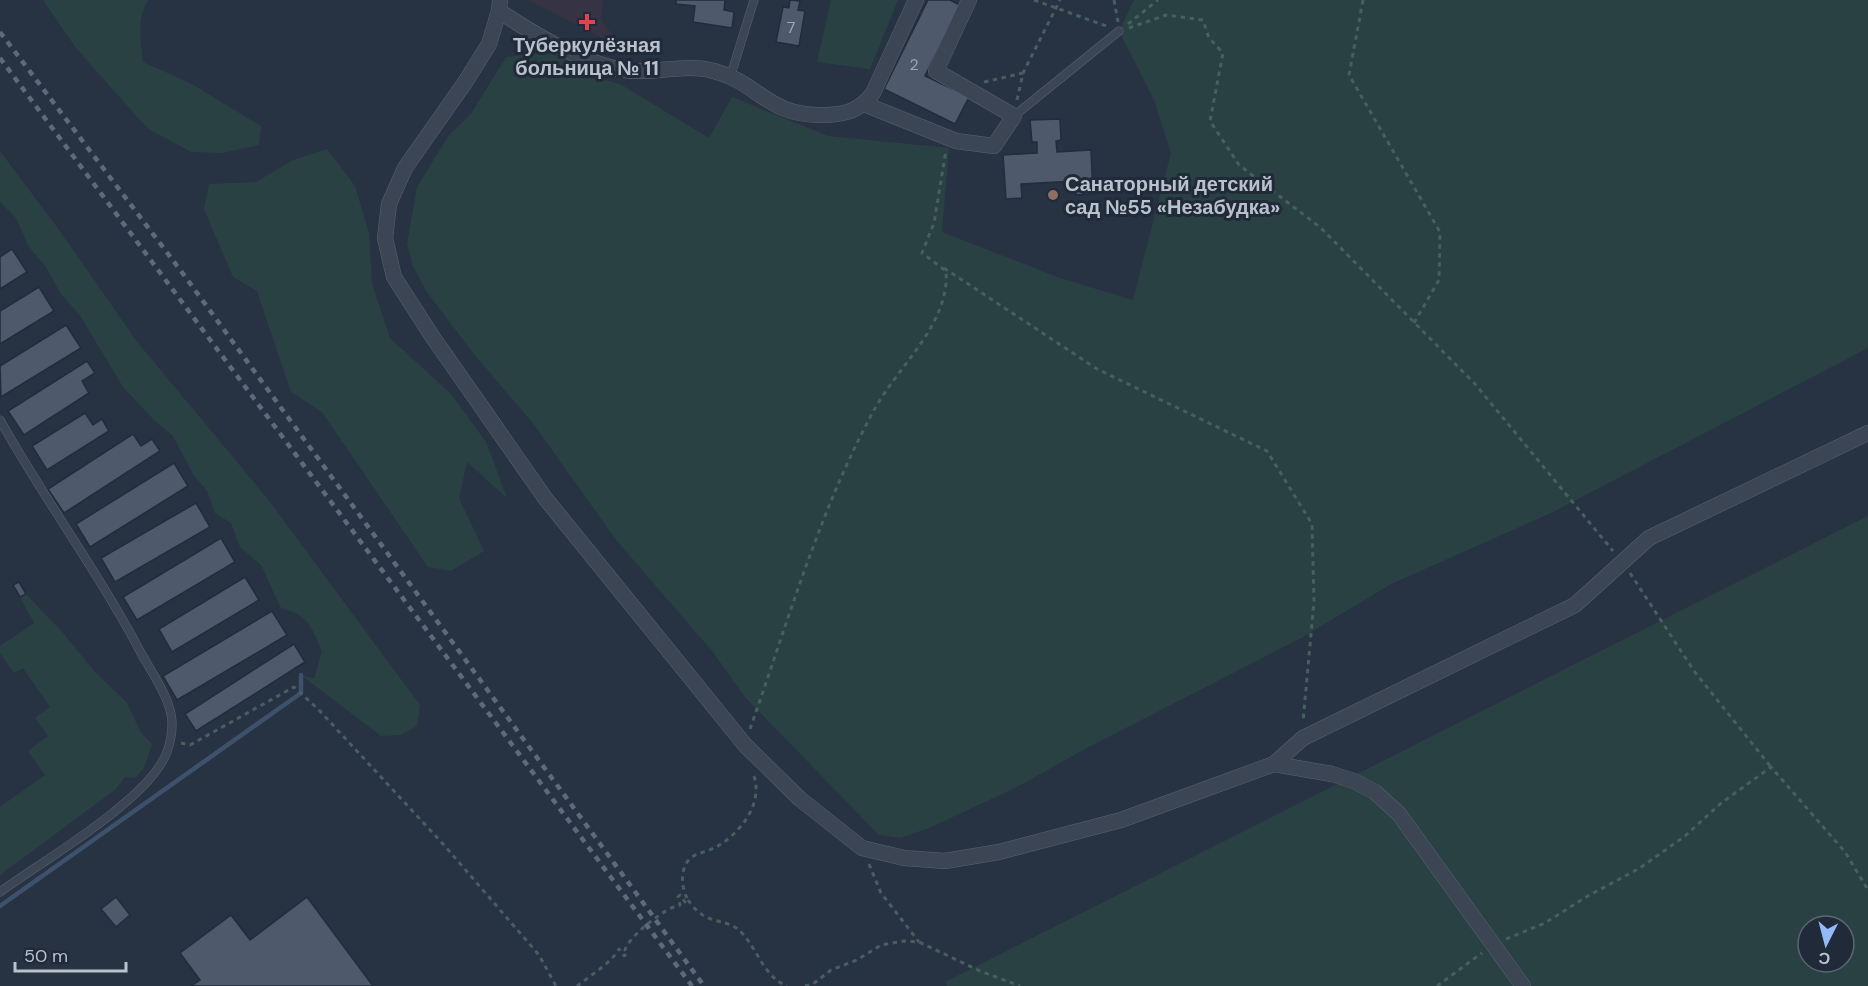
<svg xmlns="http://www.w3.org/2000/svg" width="1868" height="986" font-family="'DM Sans',sans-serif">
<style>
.medical{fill:#363444}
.green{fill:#2a4144;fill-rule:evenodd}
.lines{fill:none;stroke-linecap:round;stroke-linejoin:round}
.stream{stroke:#3e516c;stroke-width:4.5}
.building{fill:#4e5a6c;stroke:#222c3a;stroke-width:1.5}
.lane-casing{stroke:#5a6370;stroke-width:9}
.street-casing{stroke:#5a6370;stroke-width:16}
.path{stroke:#485e60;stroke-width:3;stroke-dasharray:4.5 4.5;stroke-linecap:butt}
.lane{stroke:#3c4553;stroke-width:8}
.street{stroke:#3c4553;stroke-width:15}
.rail{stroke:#5e697a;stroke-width:4.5;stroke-dasharray:6 6;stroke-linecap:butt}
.health-dot{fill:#e0444e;stroke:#202a38;stroke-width:2}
.education-dot{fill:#8d6e63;stroke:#202a38;stroke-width:2}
.labels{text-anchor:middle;stroke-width:6;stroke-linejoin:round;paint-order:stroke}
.number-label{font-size:16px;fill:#9ea7b4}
.poi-label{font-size:20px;font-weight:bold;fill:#b9c1cc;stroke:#202a38}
</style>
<rect width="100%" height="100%" fill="#273343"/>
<!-- medical -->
<polygon class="medical" points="528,0 603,0 601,20 622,48"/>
<!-- green -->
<g class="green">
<path d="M43 0H148C136 19 141 40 143 62L190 83 261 126 259 145 222 153 191 152 147 128 76 48Z"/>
<polygon points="831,0 898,0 870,69 817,62"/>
<polygon points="1134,0 1868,0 1868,348 1551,513 1391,584 1303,637 1083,750 1017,787 929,828 900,838 879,835 746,698 712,651 617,541 532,422 473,353 426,291 413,266 407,244 417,187 449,135 471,114 506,57 552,52 593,77 620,84 709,138 732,97 828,136 949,148 942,232 1060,278 1133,300 1171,153 1154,100 1119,31"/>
<polygon points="327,149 355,186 369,233 372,284 390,338 451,394 486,442 507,498 467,462 459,498 484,551 451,571 428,567 322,412 291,392 257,291 233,277 204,209 209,184 256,182 293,160"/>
<path d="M0 151 57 227 138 343 267 498 420 705 417 726 400 735 381 736 301 675 314 679 322 651C311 626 308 615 281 608L261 565 240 547 231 523 215 513 207 491 194 476 173 436 154 420 123 387 79 314 61 294 46 267 29 247 16 218 0 202Z"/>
<path d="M1868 516V986H947L945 982ZM1808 926H1844V962H1808Z"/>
<polygon points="26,594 63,633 94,671 127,703 141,733 152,744 144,768 135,778 125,777 116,789 0,875 0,807 45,775 28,751 48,736 35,718 50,707 23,668 14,673 0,653 0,646 34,623 20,597"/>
</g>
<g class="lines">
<!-- stream -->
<polyline class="stream" points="0,906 301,693 301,675"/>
</g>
<!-- building -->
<g class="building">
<polygon points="676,0 725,0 724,10 734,12 732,28 693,22 695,6 676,4"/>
<polygon points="790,0 800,1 798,10 805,11 799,46 776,42 783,7 789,8"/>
<polygon points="928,0 950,0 960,5 925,76 969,97 955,124 884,89"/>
<polygon points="1060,119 1061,140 1056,141 1057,152 1091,150 1093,194 1076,195 1075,181 1021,184 1022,198 1006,199 1003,155 1037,153 1037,142 1032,142 1030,120"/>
<polygon points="12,249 27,272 0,289 0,257"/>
<polygon points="39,287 54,311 0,344 0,311"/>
<polygon points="66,325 81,348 1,397 0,366"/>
<polygon points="87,361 95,373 82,381 89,393 24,435 8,411"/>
<polygon points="85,413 93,425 102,419 109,431 47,470 32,446"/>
<polygon points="133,434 141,446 152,439 160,451 64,513 48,489"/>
<polygon points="174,463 188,486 90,547 76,524"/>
<polygon points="196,503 210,527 115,582 101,558"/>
<polygon points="221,538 235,562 137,620 123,597"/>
<polygon points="245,577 259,600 172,652 159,629"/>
<polygon points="19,582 26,594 20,597 13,585"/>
<polygon points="272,611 287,635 177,700 163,676"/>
<polygon points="294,644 305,662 196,731 185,714"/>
<polygon points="116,897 130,915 116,927 101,909"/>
<polygon points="307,897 373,986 191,986 200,980 180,953 231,915 250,940"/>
</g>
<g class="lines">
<!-- lane casing -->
<g class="lane-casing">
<g id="lane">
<polyline points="730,78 754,0"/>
<polyline points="1014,116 1119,31"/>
<path d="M0 420C44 499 99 573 141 653 151 671 167 694 171 714 174 729 170 749 162 762 137 806 43 861 0 892"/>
</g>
</g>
<!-- street casing -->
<g class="street-casing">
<g id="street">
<polyline points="500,0 499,11 489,44 466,81 405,168 389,204 385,238 394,277 432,336 545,498 745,745 800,799 862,848 904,858 945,861 999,852 1121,820 1274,764 1332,774 1354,781 1375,792 1399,814 1523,986"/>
<path d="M499 11C535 35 597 73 641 71 665 71 690 64 714 71 761 84 767 117 826 115 848 114 860 110 873 93L916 0"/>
<polyline points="864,104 956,141 994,146 1014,116 936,71 969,0"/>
<polyline points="1274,764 1303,738 1575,605 1649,538 1868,433"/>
</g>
</g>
<!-- path -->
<g class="path">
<polyline points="1034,0 1109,27"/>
<polyline points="1114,0 1118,22"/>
<polyline points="1363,0 1349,75 1440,232 1439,280 1414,323"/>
<polyline points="1128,24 1158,0"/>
<polyline points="1129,28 1166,15 1203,20 1209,38 1223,53 1210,121 1239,165 1321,228 1475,384 1613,551"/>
<polyline points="984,82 1023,73"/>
<polyline points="1017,100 1023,73 1060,0"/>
<polyline points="944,268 1097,369 1267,451 1312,524 1314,601 1303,722"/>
<polyline points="1630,573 1694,671 1771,767"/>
<path d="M750 729C788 622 819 511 874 410 898 366 950 324 946 271L922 253 934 223 946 150"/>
<polyline points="181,743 190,745 294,687 318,709 444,845 539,955 556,986"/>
<polyline points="869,864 881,893 919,942"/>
<path d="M688 900C708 929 725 915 742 933 757 949 765 978 787 986"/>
<polyline points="1506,939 1545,923 1586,897 1640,868 1685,836 1720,804 1771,767 1845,852 1868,890"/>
<path d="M577 986C591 975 611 963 619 949L624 956 627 954 625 950C629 936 666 907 680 905L678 897 680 895 685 902 688 900C681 888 679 867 692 857 700 852 710 851 718 846 741 832 763 804 754 776"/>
<polyline points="805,986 813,984 831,970 857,960 881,945 904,941 919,942 980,971 1020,986"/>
<polyline points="1437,986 1482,953"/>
</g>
<!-- lane -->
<use href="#lane" class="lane"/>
<!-- street -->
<use href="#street" class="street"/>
<!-- rail -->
<g class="rail">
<polyline points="0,32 181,271 704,986"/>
<polyline points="0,58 692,986"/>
</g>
</g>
<!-- markers -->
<path class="health-dot" d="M584 13h6v6h6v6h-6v6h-6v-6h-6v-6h6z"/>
<circle class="education-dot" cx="1053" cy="195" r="6"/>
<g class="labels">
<!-- number labels -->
<g class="number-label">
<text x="791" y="33">7</text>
<text x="914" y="70">2</text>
</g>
<!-- poi labels -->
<g class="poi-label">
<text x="587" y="52">Туберкулёзная<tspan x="587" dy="23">больница № 11</tspan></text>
<text x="1065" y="191" text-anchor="start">Санаторный детский<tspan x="1065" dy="23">сад №55 «Незабудка»</tspan></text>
</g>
</g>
<!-- north arrow -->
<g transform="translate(1826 944) rotate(186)"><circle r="28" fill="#202a38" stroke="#5d6673" stroke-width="1.5"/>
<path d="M0-4.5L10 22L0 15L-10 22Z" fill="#93baf7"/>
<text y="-9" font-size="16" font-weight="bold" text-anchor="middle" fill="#b9c1cc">С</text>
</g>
<!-- scale -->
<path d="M15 962v9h111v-9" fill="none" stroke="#b9c1cc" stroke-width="3"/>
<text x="24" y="962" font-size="18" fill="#b9c1cc" stroke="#202a38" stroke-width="4.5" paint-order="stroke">50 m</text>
</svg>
